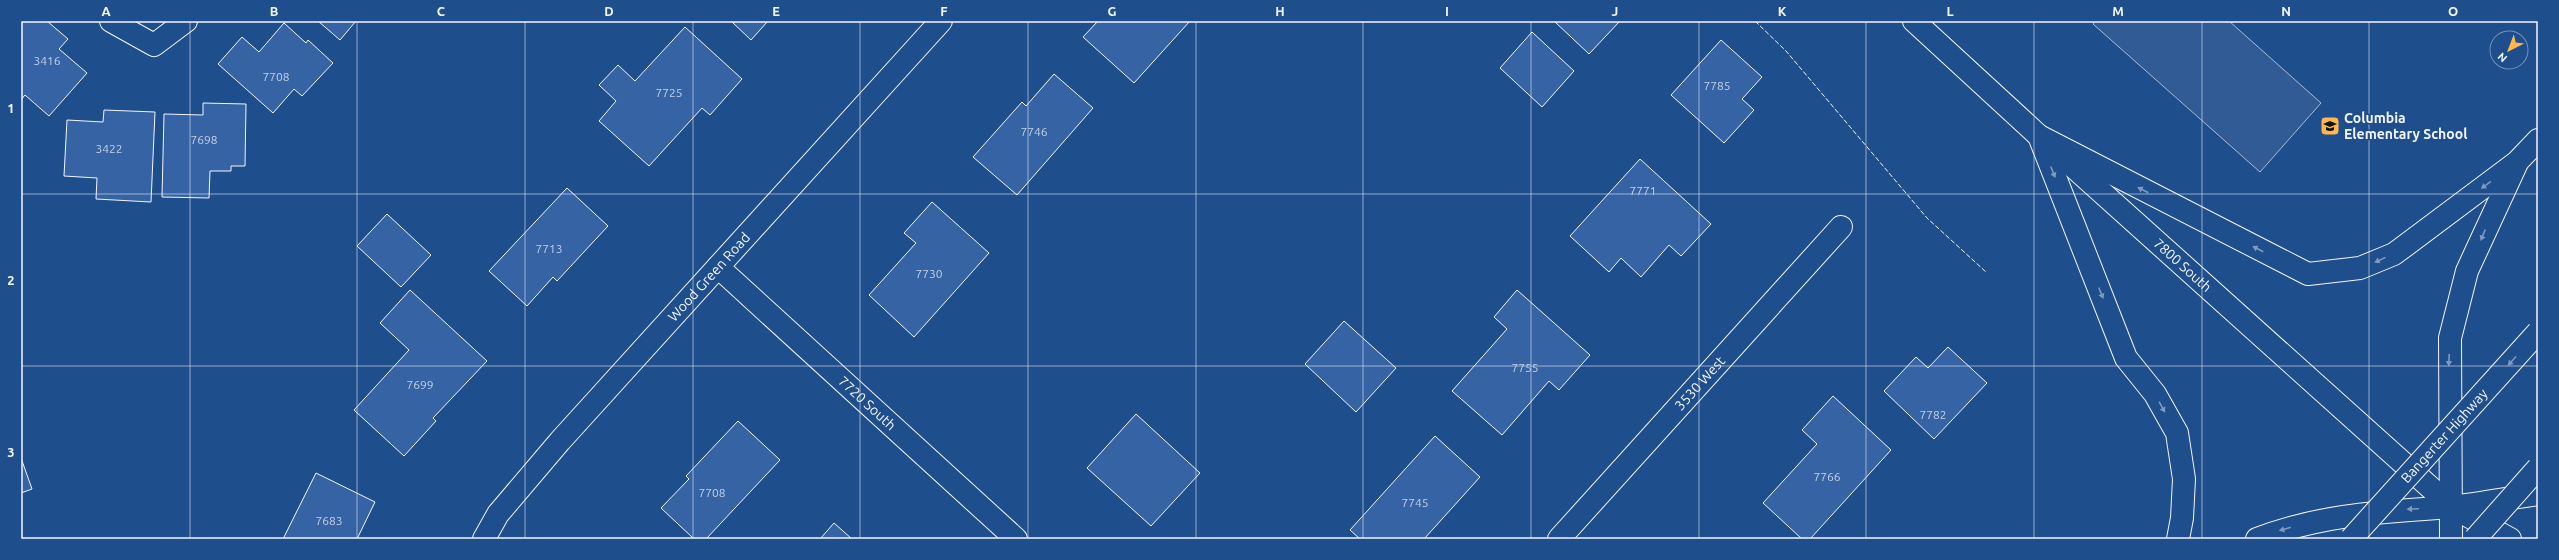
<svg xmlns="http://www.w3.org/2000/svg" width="2559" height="560" font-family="Ubuntu,sans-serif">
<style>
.built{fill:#305b95;stroke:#a8bbd7}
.building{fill:#3563a3;stroke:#f2f6ff}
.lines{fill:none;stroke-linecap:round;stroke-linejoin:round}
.minor-casing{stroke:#f2f6ff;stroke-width:24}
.primary-casing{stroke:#f2f6ff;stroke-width:24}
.motorway-casing{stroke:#f2f6ff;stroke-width:24}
.minor{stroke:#1f4e8c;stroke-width:22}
.primary{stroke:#1f4e8c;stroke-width:22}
.motorway{stroke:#1f4e8c;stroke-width:22}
.motorway-bridge-casing{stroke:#f2f6ff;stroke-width:24;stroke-linecap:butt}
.motorway-bridge{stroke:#1f4e8c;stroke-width:22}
.fence{stroke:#f2f6ff;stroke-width:1;stroke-dasharray:5 2;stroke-linecap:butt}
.oneway{fill:#7e9ac0}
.grid{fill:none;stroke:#f2f6ff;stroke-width:1;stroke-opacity:0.55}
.labels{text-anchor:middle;stroke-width:3;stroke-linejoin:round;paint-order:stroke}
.number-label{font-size:12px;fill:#c3d1e8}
.poi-label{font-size:14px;font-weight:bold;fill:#f2f6ff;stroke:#1f4e8c;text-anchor:start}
.street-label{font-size:14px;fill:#f2f6ff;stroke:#1f4e8c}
.neatline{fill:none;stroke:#f2f6ff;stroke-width:1.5}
.grid-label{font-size:13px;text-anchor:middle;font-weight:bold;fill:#f2f6ff}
</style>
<rect width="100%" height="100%" fill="#1f4e8c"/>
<!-- built -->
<polygon class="built" points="2095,21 2229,21 2321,103 2260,172 2093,24"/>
<!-- building -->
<g class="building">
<polygon points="21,21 47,21 68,39 59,49 87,73 49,116 25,95 21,100"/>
<polygon points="318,21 356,21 340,40"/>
<polygon points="731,21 768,21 751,40"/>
<polygon points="1098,21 1190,21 1134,83 1083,37"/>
<polygon points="1554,21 1620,21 1589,54"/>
<polygon points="284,23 306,43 308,40 333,63 302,96 294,89 273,113 218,64 242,37 259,52"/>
<polygon points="685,27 742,79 710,115 702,108 649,166 599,121 616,101 599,85 618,65 635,81"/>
<polygon points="1532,32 1574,71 1542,107 1500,68"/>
<polygon points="1721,40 1762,77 1742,99 1754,110 1724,143 1671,95"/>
<polygon points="1054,74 1093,108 1017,195 973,157 1022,102 1026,106"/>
<polygon points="203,103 246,104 245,166 231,166 231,171 210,171 209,198 162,197 164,114 203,115"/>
<polygon points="104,110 155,112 151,202 96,199 97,178 64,176 67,120 103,122"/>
<polygon points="1640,159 1711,224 1681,256 1669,245 1641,277 1621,258 1609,272 1570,236"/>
<polygon points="567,188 608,226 557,281 553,277 527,306 489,271"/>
<polygon points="932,202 989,253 914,337 869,295 916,243 904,233"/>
<polygon points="387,214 431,255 401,287 357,246"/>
<polygon points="410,290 487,361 433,418 436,421 404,456 354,410 409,350 380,323"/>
<polygon points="1517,290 1590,355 1559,390 1549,381 1502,435 1452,391 1507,329 1494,317"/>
<polygon points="1344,321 1396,368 1356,412 1305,364"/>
<polygon points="1948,347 1987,383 1934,439 1884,391 1916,357 1928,368"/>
<polygon points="1833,396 1891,450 1810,539 1802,539 1763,503 1817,444 1802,430"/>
<polygon points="1136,414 1200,473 1151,526 1087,468"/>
<polygon points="738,421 780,460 706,539 694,539 661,508 689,479 686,476"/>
<polygon points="1435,436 1480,477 1424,539 1360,539 1350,530"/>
<polygon points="21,458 32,489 21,493"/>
<polygon points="316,473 375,502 357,539 283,539"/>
<polygon points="834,523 852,539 820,539"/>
</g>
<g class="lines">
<!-- minor casing -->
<g class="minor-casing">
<g id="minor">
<polyline points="111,21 154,45 186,21"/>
<path id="s1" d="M718 267 1016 539"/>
<path id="s2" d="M484 539 498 514 560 441 941 21"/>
<path id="s3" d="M1559 539 1841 227"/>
</g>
</g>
<!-- primary casing -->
<g class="primary-casing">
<g id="primary">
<path id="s4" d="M1914 21 2039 136 2452 507 2510 539"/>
</g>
</g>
<!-- motorway casing -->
<g class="motorway-casing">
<g id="motorway">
<polyline points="2039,136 2308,274 2360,268 2394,254 2517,162 2538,140"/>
<polyline points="2039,136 2126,358 2155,394 2177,433 2184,479 2182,518 2178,539"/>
<path d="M2257 539C2322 514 2383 512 2451 507 2480 504 2509 498 2538 494"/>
<polyline points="2451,539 2450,338 2467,271 2516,165"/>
</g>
</g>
<!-- minor -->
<use href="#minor" class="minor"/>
<!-- primary -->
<use href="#primary" class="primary"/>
<!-- motorway -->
<use href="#motorway" class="motorway"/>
<!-- motorway-bridge casing -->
<g class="motorway-bridge-casing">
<g id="motorway-bridge">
<path id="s5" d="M2351 539 2538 332"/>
<polyline points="2475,539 2538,468"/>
</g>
</g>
<!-- motorway-bridge -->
<use href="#motorway-bridge" class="motorway-bridge"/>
<!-- fence -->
<polyline class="fence" points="1755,21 1786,51 1927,218 1986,272"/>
</g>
<!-- one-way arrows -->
<defs><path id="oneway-solid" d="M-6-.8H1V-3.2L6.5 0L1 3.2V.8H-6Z"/></defs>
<g class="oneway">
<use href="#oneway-solid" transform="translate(2053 172) rotate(68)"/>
<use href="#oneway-solid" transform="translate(2486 185) rotate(144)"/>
<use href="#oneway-solid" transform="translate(2143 190) rotate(-153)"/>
<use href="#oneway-solid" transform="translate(2483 235) rotate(113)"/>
<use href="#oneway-solid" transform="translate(2258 249) rotate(-153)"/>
<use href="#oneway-solid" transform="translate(2380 260) rotate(154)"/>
<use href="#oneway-solid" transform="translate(2101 293) rotate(68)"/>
<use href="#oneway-solid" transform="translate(2449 360) rotate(92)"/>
<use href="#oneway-solid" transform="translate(2512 361) rotate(132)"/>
<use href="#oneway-solid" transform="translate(2162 407) rotate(61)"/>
<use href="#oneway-solid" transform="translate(2413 509) rotate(177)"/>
<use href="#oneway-solid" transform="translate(2285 529) rotate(164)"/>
</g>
<!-- grid -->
<path class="grid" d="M190 21V539M357 21V539M525 21V539M693 21V539M860 21V539M1028 21V539M1196 21V539M1363 21V539M1531 21V539M1699 21V539M1866 21V539M2034 21V539M2202 21V539M2369 21V539M21 194H2538M21 366H2538"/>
<!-- icons -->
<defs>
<g id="school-square" transform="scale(1)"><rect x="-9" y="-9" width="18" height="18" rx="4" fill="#ffb74d" stroke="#1f4e8c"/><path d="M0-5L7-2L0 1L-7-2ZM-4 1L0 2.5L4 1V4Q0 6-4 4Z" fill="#111"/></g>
</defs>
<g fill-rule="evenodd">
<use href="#school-square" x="2330" y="126"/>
</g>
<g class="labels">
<!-- number labels -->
<g class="number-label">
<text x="47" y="65">3416</text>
<text x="276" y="81">7708</text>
<text x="1717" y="90">7785</text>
<text x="669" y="97">7725</text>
<text x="1034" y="136">7746</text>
<text x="204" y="144">7698</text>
<text x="109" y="153">3422</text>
<text x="1643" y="195">7771</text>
<text x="549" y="253">7713</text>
<text x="929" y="278">7730</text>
<text x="1525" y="372">7755</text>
<text x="420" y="389">7699</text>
<text x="1933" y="419">7782</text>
<text x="1827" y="481">7766</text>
<text x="712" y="497">7708</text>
<text x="1415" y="507">7745</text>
<text x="329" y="525">7683</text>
</g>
<!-- poi labels -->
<g class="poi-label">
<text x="2344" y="123">Columbia<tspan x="2344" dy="16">Elementary School</tspan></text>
</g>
<!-- street labels -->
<g class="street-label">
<text dy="5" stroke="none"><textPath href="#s4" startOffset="363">7800 South</textPath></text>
<text dy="5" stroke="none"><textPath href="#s2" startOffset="346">Wood Green Road</textPath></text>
<text dy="5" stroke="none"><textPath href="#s3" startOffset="210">3530 West</textPath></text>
<text dy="5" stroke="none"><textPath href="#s1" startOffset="202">7720 South</textPath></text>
<text dy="5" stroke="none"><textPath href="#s5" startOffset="139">Bangerter Highway</textPath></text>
</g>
</g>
<!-- border -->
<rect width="2559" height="560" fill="none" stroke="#1f4e8c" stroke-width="44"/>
<!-- north arrow -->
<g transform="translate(2509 50) rotate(222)"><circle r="19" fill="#1f4e8c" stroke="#7391ba"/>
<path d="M0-3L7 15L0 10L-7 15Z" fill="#ffb74d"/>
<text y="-6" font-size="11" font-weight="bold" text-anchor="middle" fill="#f2f6ff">N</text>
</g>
<rect x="22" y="22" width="2515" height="516" class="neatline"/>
<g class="grid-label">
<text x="106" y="16">A</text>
<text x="274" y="16">B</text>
<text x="441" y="16">C</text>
<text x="609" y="16">D</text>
<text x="776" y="16">E</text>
<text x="944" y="16">F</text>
<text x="1112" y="16">G</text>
<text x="1280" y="16">H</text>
<text x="1447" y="16">I</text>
<text x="1615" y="16">J</text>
<text x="1782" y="16">K</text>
<text x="1950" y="16">L</text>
<text x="2118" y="16">M</text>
<text x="2286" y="16">N</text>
<text x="2453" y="16">O</text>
<text x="11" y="113">1</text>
<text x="11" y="285">2</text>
<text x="11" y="457">3</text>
</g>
</svg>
